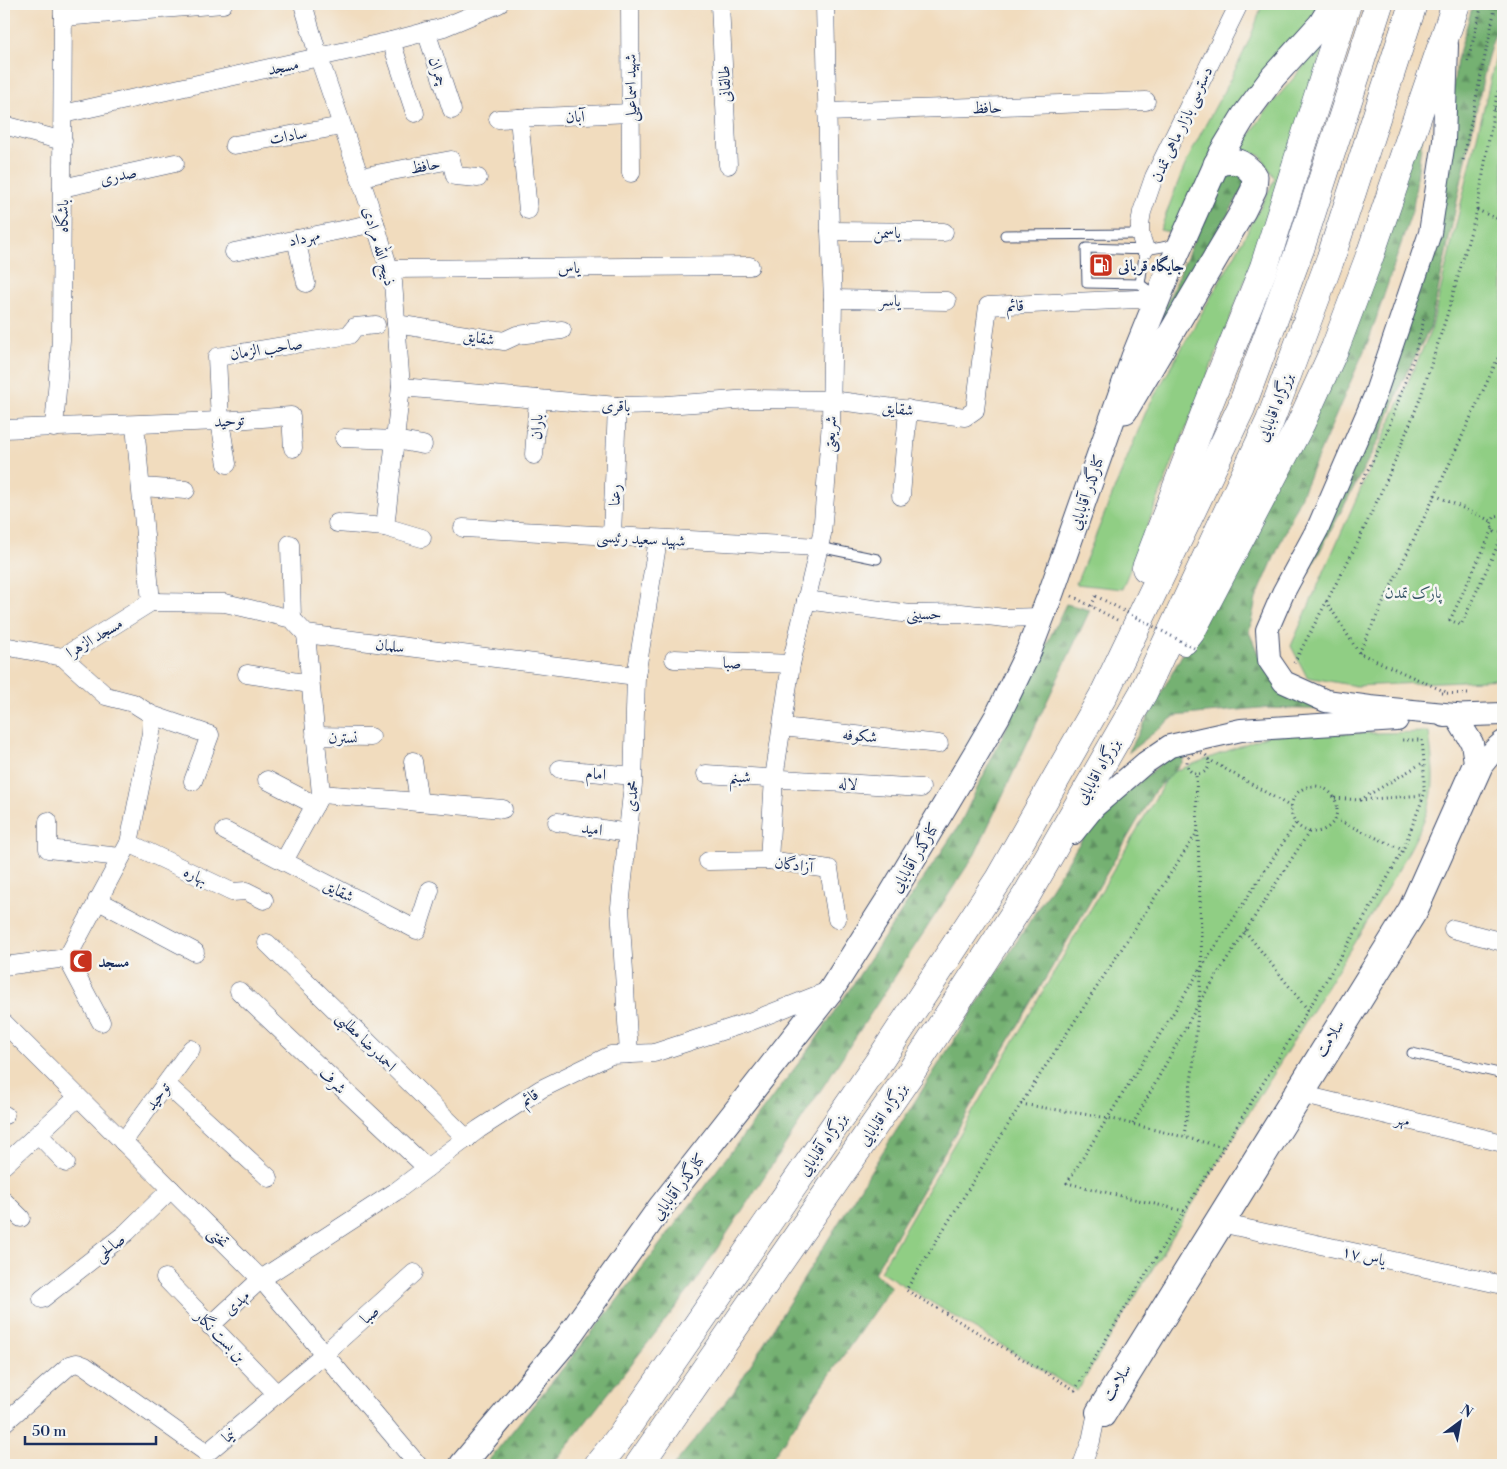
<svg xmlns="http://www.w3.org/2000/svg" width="1507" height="1469" font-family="'Libre Bodoni',Amiri,serif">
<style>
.green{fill:#90ce84;stroke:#567e71}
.forest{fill:url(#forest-firs);stroke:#487068}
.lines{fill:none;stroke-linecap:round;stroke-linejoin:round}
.service-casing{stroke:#3b496c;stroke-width:11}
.minor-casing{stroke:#3b496c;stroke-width:19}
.tertiary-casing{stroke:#3b496c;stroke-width:24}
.secondary-casing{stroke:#3b496c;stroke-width:27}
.trunk-casing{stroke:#3b496c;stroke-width:29}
.path{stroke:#3b496c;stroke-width:3;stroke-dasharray:1 4;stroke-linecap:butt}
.service{stroke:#fff;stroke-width:9}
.minor{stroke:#fff;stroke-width:18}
.tertiary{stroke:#fff;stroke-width:22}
.secondary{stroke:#fff;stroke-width:25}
.trunk{stroke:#fff;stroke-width:28}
.path-bridge{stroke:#3b496c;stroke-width:3;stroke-dasharray:1 4;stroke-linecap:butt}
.labels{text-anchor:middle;stroke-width:5;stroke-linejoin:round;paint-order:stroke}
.street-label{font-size:16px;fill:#1b2f5e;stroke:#f6f6f2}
.poi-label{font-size:16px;font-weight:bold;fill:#1b2f5e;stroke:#f6f6f2;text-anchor:start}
.park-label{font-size:16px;fill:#385768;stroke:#f6f6f2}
</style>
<defs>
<pattern id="forest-firs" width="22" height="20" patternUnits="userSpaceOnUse" patternTransform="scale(1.25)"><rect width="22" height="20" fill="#74b172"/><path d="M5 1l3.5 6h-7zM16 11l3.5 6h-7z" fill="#5e9061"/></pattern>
</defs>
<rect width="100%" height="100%" fill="#f6f6f2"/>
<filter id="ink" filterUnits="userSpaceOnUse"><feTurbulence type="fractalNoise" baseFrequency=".02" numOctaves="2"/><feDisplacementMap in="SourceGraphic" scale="10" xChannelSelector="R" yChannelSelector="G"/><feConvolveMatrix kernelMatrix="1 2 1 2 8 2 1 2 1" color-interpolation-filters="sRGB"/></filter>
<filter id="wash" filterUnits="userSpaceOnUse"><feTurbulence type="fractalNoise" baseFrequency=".0096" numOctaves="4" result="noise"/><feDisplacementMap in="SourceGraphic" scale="20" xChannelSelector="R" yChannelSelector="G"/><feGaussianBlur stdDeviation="1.12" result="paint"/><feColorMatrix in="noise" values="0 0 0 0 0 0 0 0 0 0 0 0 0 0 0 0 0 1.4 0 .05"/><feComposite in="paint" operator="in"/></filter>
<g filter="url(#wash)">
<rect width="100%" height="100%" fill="#f1dcbe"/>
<!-- green -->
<g class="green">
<path d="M1262 4H1323L1179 231 1169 232 1160 230C1170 205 1178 179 1190 155 1213 107 1248 55 1262 4Z"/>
<polygon points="1503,27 1503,679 1356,686 1307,677 1291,646 1431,330"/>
<polygon points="1326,40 1282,188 1122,589 1076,584 1147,409 1236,253 1275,179 1261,156 1241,149 1265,112"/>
<path d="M1429 732C1431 752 1435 773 1432 793 1427 826 1395 875 1378 904L1077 1391 880 1271 1170 773 1269 735Z"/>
</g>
<!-- forest -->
<g class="forest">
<polygon points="1473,4 1503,4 1503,8 1488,56 1430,328 1402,382 1382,434 1273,640 1429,245 1457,60"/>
<polygon points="1424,123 1413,208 1370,337 1256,599 1249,632 1265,670 1344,710 1260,708 1175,716 1128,753 1260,513"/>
<polygon points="1226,167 1244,174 1245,185 1131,385"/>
<polygon points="1066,604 1090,610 975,854 694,1284 552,1465 485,1465 609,1311 811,1047 960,824"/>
<polygon points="1187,749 1182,763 1154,792 874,1273 891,1287 767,1465 674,1465 733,1393 875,1164 1091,825 1174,752"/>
</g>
</g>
<g filter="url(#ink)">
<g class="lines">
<!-- service casing -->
<g class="service-casing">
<g id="service">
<polyline points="1005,235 1140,234"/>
<polyline points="1140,284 1145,249"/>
<path d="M1156 296 1140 284 1087 283 1086 248C1115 248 1149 254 1176 243"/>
<polyline points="819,547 877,559"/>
<polyline points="1412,1053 1503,1074"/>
</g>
</g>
<!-- minor casing -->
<g class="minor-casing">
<g id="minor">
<polyline points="303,4 319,58 371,210 393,282 401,387 385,527"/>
<polyline points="630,4 631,173"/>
<polyline points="720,4 728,165"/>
<polyline points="63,17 223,4"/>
<polyline points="426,31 452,110"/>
<polyline points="391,41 415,113"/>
<polyline points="827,112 1146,101"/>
<polyline points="63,114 391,41 444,27 499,4"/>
<polyline points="519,118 528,210"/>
<polyline points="498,119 630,113"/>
<polyline points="4,125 63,141"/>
<polyline points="234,145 342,126"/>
<polyline points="360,177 451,160 455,176 478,178"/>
<polyline points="62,188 175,163"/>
<polyline points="830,231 944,232"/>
<polyline points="296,239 306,283"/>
<polyline points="1145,249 1140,234 1140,224 1142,212 1154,177 1239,4"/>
<polyline points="234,252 375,223"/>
<polyline points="389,269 750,266"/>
<polyline points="833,299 947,301"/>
<polyline points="396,324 504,341 517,335 562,330"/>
<polyline points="401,387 617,406 666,405 750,399 831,400 965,417 975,410 988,306 1158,298"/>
<polyline points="135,425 151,602"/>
<polyline points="54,428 61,340 63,4"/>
<polyline points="4,429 220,421 291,416 293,448"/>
<polyline points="344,438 395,440 423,445"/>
<polyline points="534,455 538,399"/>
<polyline points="227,464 220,421 217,357 349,335 355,327 376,325"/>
<polyline points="141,487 186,490"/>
<polyline points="901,496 908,409"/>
<polyline points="337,523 385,527 422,538"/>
<polyline points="463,528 819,547"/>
<polyline points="612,536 617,406"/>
<polyline points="290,544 292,619"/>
<polyline points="806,600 910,614 961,613 1005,618 1042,617"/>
<polyline points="151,602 225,603 292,619 306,634 636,676"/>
<polyline points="4,646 63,657 151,602"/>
<polyline points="674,659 791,664"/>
<polyline points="247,674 310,684"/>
<polyline points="152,715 210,735 193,781"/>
<polyline points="782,727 939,744"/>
<polyline points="315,736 371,737"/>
<polyline points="413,761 419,802"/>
<polyline points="560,769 633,776"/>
<polyline points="706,774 921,788"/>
<polyline points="267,780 315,805"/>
<polyline points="321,794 503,809"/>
<polyline points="48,821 48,849 120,857"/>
<polyline points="557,822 628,833"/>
<polyline points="225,831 417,930 430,890"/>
<polyline points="129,843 232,892 246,891 264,900"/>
<polyline points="769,860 774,778 791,664 822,534 831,422 833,299 830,231 825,4"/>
<polyline points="284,861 321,794 306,634"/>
<polyline points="708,861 769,860 829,869 837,919"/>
<polyline points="97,900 195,952"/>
<polyline points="1453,929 1503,942"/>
<polyline points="267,943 467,1139"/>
<polyline points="67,958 101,1022"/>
<polyline points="4,966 67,958 129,843 151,733 152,715 133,703 106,696 63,657"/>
<polyline points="239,991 427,1168"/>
<polyline points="4,1023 261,1279 418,1465"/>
<polyline points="629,1054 620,907 633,784 636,676 658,539"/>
<polyline points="166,1084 269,1178"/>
<polyline points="1304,1095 1503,1143"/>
<polyline points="4,1115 5,1115"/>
<polyline points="38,1134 66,1163"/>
<polyline points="123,1142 191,1049"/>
<polyline points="4,1165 78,1097"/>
<polyline points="4,1201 21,1218"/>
<polyline points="1225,1224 1503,1285"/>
<polyline points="165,1278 277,1394"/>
<polyline points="42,1299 126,1233 171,1189"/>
<polyline points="210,1326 261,1279 395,1192 479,1129 541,1089 611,1055 654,1053 749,1022 830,990"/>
<polyline points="4,1423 70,1365 77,1363 85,1366 207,1453 324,1354 414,1273"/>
<polyline points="1082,1465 1091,1441 1097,1412"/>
</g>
</g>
<!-- tertiary casing -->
<g class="tertiary-casing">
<g id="tertiary">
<polyline points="1447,45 1444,141 1430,233 1374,398 1318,528 1283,593 1267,630 1269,660 1284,682 1326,701 1370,707 1455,715"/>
<polyline points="1455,715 1472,743 1475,762 1410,908 1097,1412 1104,1416 1416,912 1482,765 1495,749 1503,742"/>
<polyline points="1444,716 1503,714"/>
<polyline points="1073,833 1094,807 1145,763 1170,746 1241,730 1397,720"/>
</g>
</g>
<!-- secondary casing -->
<g class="secondary-casing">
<g id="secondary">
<path d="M1125 411 1243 211 1254 189 1255 176C1242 160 1236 159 1216 164"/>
<polyline points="462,1465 561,1347 660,1208 831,990 887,902 975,755 997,717 1028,653 1051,593 1134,357 1168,273 1221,154 1244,116 1273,77 1321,24 1333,4"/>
</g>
</g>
<!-- trunk casing -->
<g class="trunk-casing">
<g id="trunk">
<polyline points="1146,568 1205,413 1264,267 1347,4"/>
<polyline points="1184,641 1191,632 1301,423 1335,348 1369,258 1456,4"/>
<polyline points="598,1465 618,1440 882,1057 999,879 1103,696 1241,408 1300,249 1379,4"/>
<polyline points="639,1465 909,1075 1026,896 1143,693 1270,421 1330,260 1413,4"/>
</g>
</g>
<!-- path -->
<g class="path">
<polyline points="1468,61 1482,4"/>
<polyline points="1494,109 1503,110"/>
<polyline points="1463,160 1496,4"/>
<polyline points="1477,210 1503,221"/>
<polyline points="1503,227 1503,230"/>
<polyline points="1361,483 1386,435 1414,357 1425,316"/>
<polyline points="1435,495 1491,521"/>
<polyline points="1503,515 1495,516 1491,524 1495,532 1503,532"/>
<polyline points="1493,529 1450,620 1461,625 1503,534"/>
<polyline points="1072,596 1117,620"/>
<polyline points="1326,601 1359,653 1446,692"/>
<polyline points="1091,606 1096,596"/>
<polyline points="1359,653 1435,495 1499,356 1503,358"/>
<polyline points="1294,663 1357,544 1388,477 1420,399 1447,315 1477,210 1494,109 1503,71"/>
<polyline points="1442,693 1468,694"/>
<circle cx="1198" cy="763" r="11"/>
<polyline points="1208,759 1291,807"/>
<circle cx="1314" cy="809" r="23"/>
<polyline points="1335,798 1359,800 1424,795"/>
<polyline points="1360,800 1424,762"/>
<polyline points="1335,819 1403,850"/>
<polyline points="1198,831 1021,1104 906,1290 1075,1390 1374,902 1403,850 1424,795 1424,762 1422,740 1400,740"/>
<polyline points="1245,931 1308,1010"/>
<polyline points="1021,1104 1108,1118 1223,1147"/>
<polyline points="1133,1124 1199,1003 1309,832"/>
<polyline points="1184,1136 1193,1067 1202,967 1196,773"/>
<polyline points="1184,1211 1067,1183 1202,967 1296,823"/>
</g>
<!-- service -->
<use href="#service" class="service"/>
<!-- minor -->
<use href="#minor" class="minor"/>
<!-- tertiary -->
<use href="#tertiary" class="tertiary"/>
<!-- secondary -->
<use href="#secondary" class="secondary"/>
<!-- trunk -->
<use href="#trunk" class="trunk"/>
<!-- path-bridge -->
<polyline class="path-bridge" points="1096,596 1194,648"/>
</g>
</g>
<!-- icons -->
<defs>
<g id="fuel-square" transform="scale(1.25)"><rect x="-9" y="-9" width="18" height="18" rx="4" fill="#c8321e" stroke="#f6f6f2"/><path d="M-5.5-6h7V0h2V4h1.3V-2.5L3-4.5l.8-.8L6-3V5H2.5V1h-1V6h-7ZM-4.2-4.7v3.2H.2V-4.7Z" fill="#fff"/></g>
<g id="mosque-square" transform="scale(1.25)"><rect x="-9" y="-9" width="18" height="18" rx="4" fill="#c8321e" stroke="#f6f6f2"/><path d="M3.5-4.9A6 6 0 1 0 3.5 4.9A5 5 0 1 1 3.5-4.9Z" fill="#fff"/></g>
</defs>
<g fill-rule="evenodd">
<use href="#fuel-square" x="1101" y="265"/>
<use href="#mosque-square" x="81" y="961"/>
</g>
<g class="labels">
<!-- street labels -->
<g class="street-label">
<text transform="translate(283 66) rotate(-12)" y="6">مسجد</text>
<text transform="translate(439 71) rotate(72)" y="6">چمران</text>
<text transform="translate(724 84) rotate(-93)" y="6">طالقانی</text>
<text transform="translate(630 88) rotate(-91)" y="6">شهید اسماعیلی</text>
<text transform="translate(987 107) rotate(-2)" y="6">حافظ</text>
<text transform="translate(575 116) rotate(-3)" y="6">آبان</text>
<text transform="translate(1181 124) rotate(-65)" y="6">دسترسی بازار ماهی تمدن</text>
<text transform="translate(288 135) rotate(-10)" y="6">سادات</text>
<text transform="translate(425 165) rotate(-11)" y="6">حافظ</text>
<text transform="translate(118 175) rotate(-13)" y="6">صدری</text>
<text transform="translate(62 216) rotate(-89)" y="6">باشگاه</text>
<text x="887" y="238">یاسمن</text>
<text transform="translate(304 237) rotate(-12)" y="6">مهرداد</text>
<text transform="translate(380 246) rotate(74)" y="6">ذبیح الله مرادی</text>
<text transform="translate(569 267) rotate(-1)" y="6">یاس</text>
<text transform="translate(890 300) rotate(1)" y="6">یاسر</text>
<text transform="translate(1015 305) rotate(-3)" y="6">قائم</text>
<text transform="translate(479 337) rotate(9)" y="6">شقایق</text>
<text transform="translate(266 348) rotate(-9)" y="6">صاحب الزمان</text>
<text transform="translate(616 405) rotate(2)" y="6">باقری</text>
<text transform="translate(1274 407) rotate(-68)" y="6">بزرگراه اقابابایی</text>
<text transform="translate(898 408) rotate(7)" y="6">شقایق</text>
<text transform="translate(229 420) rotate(-4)" y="6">توحید</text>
<text transform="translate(536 427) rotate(-87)" y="6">باران</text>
<text transform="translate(829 434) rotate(-87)" y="6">شریعتی</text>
<text transform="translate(1086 492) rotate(-71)" y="6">کنارگذر آقابابایی</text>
<text transform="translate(614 495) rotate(-88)" y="6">رعنا</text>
<text transform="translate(641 538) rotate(3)" y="6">شهید سعید رئیسی</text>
<text transform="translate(924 613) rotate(1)" y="6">حسینی</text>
<text transform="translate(94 637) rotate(-31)" y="6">مسجد الزهرا</text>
<text transform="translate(390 645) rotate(7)" y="6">سلمان</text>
<text transform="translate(732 662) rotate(2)" y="6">صبا</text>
<text transform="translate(860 735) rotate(6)" y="6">شکوفه</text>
<text transform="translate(343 737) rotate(1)" y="6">نسترن</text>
<text transform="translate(1097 771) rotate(-60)" y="6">بزرگراه اقابابایی</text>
<text transform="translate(596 773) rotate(5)" y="6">امام</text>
<text transform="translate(740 776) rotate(3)" y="6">شبنم</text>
<text transform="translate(848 783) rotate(4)" y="6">لاله</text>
<text transform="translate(631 796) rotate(-85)" y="6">محمدی</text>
<text transform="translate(592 828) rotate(8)" y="6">امید</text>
<text transform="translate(914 857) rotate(-59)" y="6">کنارگذر آقابابایی</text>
<text transform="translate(794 864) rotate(8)" y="6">آزادگان</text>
<text transform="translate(196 875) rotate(26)" y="6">بهاره</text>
<text transform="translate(339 890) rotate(27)" y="6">شقایق</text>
<text transform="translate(1329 1038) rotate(-58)" y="6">سلامت</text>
<text transform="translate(367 1041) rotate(45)" y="6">احمدرضا مطلبی</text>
<text transform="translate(333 1080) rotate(43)" y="6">شرف</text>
<text transform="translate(157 1096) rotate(-54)" y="6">توحید</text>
<text transform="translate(529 1097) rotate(-33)" y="6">قائم</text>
<text transform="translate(882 1114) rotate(-55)" y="6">بزرگراه اقابابایی</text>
<text transform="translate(1403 1119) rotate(14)" y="6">مهر</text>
<text transform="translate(822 1144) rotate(-55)" y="6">بزرگراه آقابابایی</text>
<text transform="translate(678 1186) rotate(-53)" y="6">کنارگذر آقابابایی</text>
<text transform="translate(219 1237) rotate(45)" y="6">تختی</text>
<text transform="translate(109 1247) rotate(-39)" y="6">صالحی</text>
<text transform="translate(1364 1255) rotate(13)" y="6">یاس ۱۷</text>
<text transform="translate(236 1302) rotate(-42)" y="6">مهدی</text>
<text transform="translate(369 1314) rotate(-42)" y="6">صبا</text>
<text transform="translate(221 1336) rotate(46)" y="6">بن بست نگار</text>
<text transform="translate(1116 1382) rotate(-58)" y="6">سلامت</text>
<text transform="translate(228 1435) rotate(-40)" y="6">نیما</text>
</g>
<!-- poi labels -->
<g class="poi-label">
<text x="1118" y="271">جایگاه قربانی</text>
<text x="98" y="967">مسجد</text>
</g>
<!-- park labels -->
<g class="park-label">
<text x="1413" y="598">پارک تمدن</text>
</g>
</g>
<!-- margin -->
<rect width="1507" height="1469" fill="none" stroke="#f6f6f2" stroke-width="20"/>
<!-- north arrow -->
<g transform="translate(1460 1422) rotate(32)" stroke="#f6f6f2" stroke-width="4" paint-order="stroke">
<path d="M0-4L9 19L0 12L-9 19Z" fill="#1b2f5e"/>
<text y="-8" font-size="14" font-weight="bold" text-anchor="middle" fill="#1b2f5e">N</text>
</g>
<!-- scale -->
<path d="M25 1436v8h131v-8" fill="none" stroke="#1b2f5e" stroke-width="2.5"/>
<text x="32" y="1436" font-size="15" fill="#1b2f5e" stroke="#f6f6f2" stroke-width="4" paint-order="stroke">50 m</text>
</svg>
